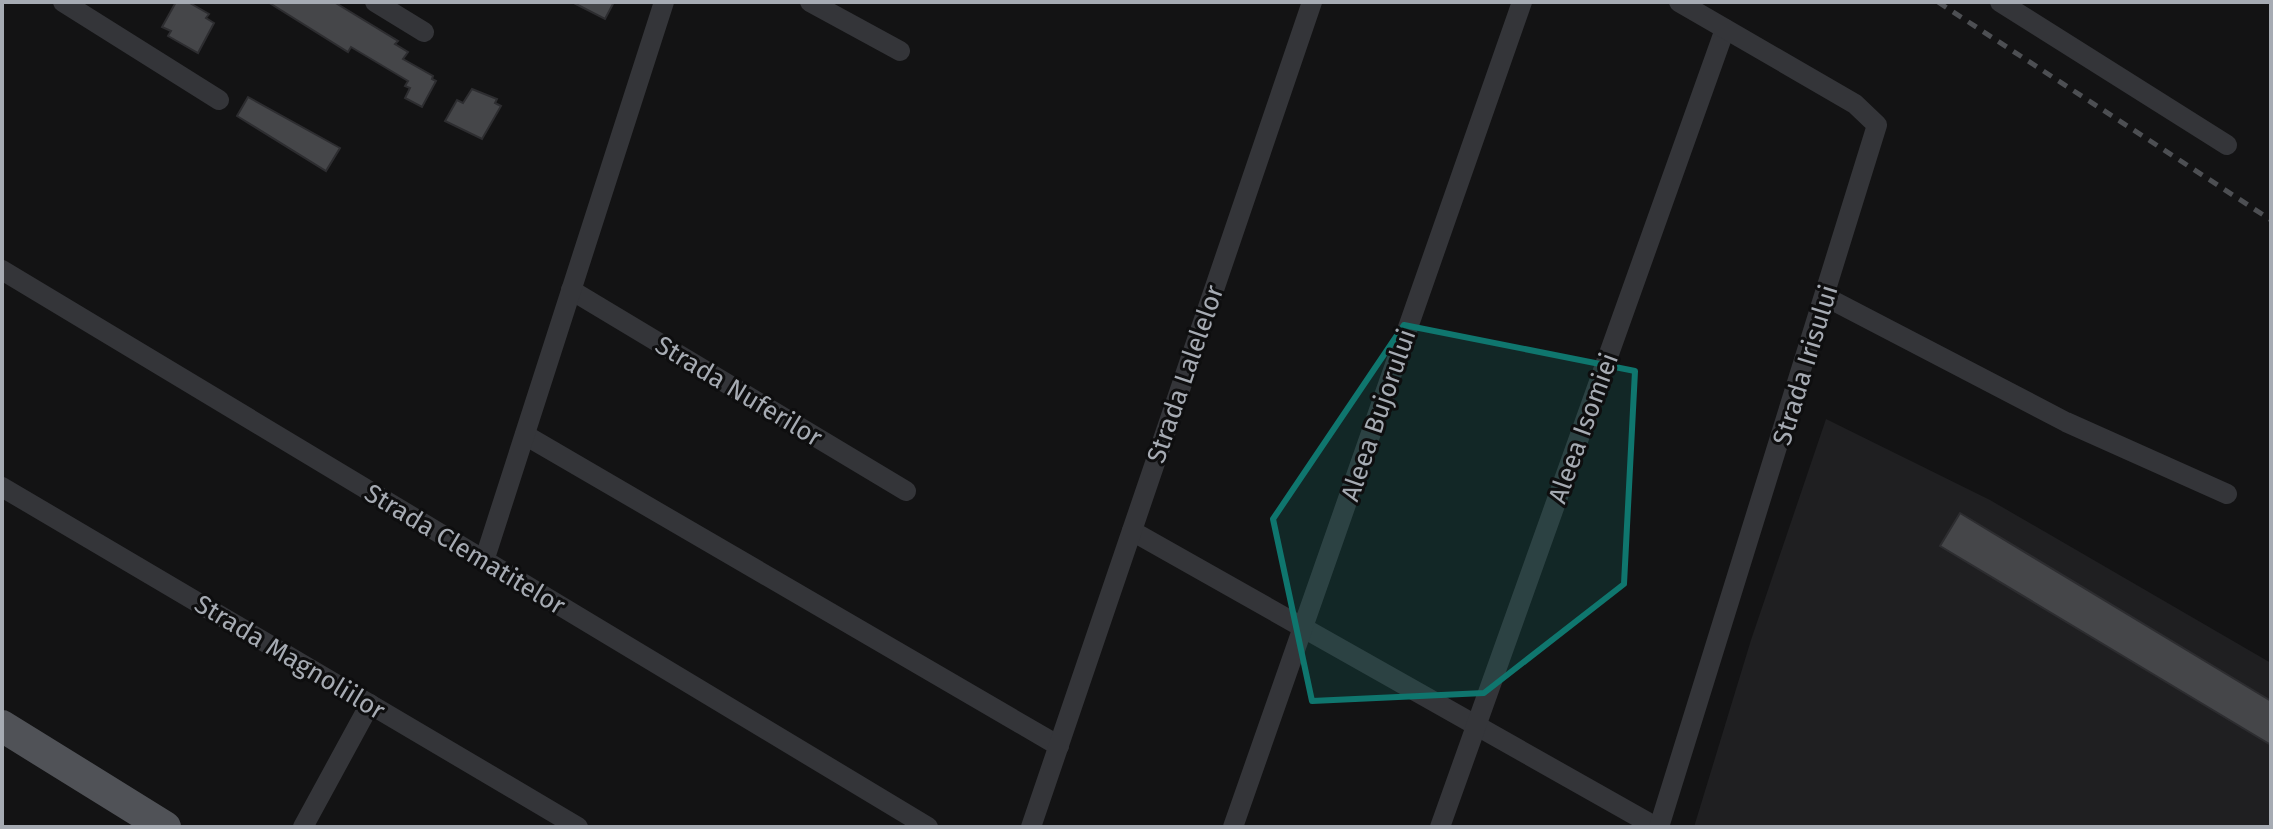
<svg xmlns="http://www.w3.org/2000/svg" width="2273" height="829" font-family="'Fira Sans',sans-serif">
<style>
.built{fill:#1f1f21}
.building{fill:#454649;stroke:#2d2d30;stroke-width:2}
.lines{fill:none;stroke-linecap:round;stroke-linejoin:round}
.minor{stroke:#343539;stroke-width:20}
.primary{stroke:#505257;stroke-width:32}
.rail{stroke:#4d4f53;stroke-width:5;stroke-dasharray:10 8;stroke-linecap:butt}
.marked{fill:#0f766e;fill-opacity:0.2;stroke:#0f766e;stroke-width:6;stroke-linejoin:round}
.labels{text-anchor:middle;stroke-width:6;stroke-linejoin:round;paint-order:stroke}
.street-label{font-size:26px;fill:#a6abb3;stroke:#0e0e0f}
</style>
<rect width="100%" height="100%" fill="#131314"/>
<!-- built -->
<polygon class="built" points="1826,419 1990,500 2271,663 2271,827 1694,827 1751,640"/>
<!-- building -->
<g class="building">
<polygon points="176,2 188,2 209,14 206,18 214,23 198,53 168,36 171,31 162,27"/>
<polygon points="268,2 334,2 398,41 395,44 408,52 403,59 433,76 432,79 436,81 422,107 405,98 410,88 405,86 408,81 351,47 348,52"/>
<polygon points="572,2 614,2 605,19"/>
<polygon points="472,89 497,99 495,103 501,106 482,139 445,121 457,100 463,103"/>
<polygon points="248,97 340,148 326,171 237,116"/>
<polygon points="1960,513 2271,701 2271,745 1940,546"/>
</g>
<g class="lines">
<!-- minor -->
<g class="minor">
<polyline points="63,2 219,100"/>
<polyline points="375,2 424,32"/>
<polyline points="810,2 900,51"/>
<polyline points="2000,2 2227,145"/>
<polyline points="2,270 928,827"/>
<polyline points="571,290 906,491"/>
<polyline points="1826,297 2066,422 2227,494"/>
<polyline points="525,435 1059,746"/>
<polyline points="2,487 578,827"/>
<polyline points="1132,531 1656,827"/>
<polyline points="484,561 664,2"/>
<polyline points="303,827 370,704"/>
<polyline points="1031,827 1312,2"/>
<polyline points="1233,827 1522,2"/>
<polyline points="1440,827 1725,29"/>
<polyline points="1659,827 1877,125 1855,104 1679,2"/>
</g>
<!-- primary -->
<polyline class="primary" points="2,726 165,827"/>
<!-- rail -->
<polyline class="rail" points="1938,2 2271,220"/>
</g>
<!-- marked area -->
<path class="marked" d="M1404 325 1635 371 1624 584 1484 693 1312 701 1273 519Z"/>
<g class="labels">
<!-- street labels -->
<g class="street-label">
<text transform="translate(1805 365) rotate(-73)" y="9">Strada Irisului</text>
<text transform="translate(1185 374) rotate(-71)" y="9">Strada Lalelelor</text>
<text transform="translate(739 391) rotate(31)" y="9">Strada Nuferilor</text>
<text transform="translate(1378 415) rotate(-71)" y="9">Aleea Bujorului</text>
<text transform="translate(1583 428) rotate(-70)" y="9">Aleea Isomiei</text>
<text transform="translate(465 549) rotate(31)" y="9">Strada Clematitelor</text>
<text transform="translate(290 657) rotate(31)" y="9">Strada Magnoliilor</text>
</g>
</g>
<!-- border -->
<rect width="2273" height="829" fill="none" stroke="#a6abb3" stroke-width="8"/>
</svg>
